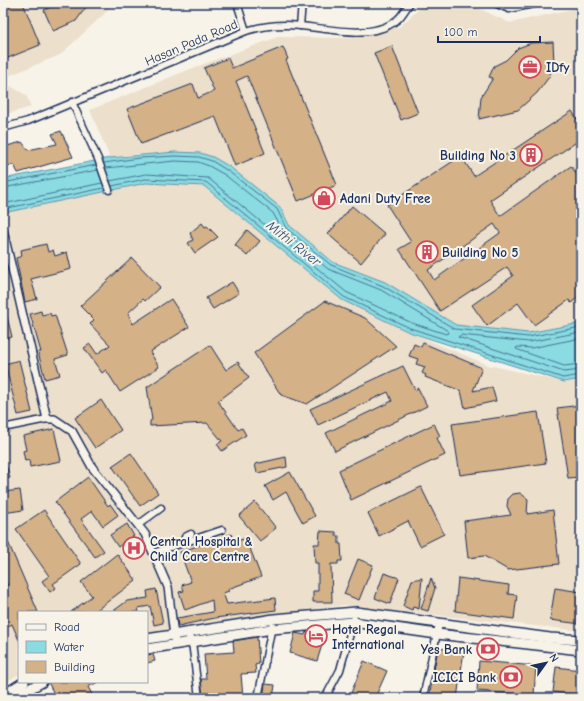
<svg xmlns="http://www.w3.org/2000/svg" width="584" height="701" font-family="'Comic Neue',sans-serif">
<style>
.built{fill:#ecdfcb}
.water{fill:#8adbe2;stroke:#5e96ad}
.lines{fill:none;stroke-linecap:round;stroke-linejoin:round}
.shore{stroke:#477493;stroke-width:1}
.building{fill:#d4b186;stroke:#1b2f5e;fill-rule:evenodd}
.minor-casing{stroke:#1b2f5e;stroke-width:9}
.tertiary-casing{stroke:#1b2f5e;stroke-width:10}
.primary-casing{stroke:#1b2f5e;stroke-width:12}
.minor{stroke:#f7f3e8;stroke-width:6}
.tertiary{stroke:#f7f3e8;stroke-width:7}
.primary{stroke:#f7f3e8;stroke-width:9}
.labels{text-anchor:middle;stroke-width:4;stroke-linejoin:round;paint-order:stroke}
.street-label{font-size:13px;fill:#1b2f5e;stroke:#f7f3e8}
.poi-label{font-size:13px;font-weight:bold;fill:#1b2f5e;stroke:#f7f3e8;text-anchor:start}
.water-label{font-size:14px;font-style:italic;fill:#315178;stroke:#f7f3e8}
</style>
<rect width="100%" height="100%" fill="#f7f3e8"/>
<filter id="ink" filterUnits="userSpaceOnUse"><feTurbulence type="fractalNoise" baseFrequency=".025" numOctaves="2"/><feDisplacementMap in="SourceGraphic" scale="8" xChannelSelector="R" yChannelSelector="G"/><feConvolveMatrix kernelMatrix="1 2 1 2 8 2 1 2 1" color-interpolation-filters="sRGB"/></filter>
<g filter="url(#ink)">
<!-- built -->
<g class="built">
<polygon points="3,3 112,3 105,13 60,55 3,78"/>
<polygon points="426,3 467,3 510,23 581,7 581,323 528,333 456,325 385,282 334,262 289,225 280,207 138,154 110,158 90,110 193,68 278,37 348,38 399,27"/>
<polygon points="3,82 26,95 31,107 3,115"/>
<polygon points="146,183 204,186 342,300 409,332 488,365 564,382 581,379 581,631 344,605 166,629 147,634 147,612 19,612 19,674 3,684 3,213"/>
</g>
<!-- water -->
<polygon class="water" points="175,152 200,153 213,157 230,167 280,207 289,225 333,262 385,282 456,325 528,333 581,323 581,379 564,382 409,332 342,300 204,186 146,183 3,213 3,179 110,158"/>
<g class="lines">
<!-- shore -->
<g class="shore">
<polyline points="104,163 139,158 175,156 199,157 212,161 228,171 277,209 286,228 331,265 383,286 455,329 528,337 581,327"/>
<polyline points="106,168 175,161 198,162 209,166 225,175 273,213 283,231 328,269 381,290 448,331 449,333 446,334 412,323 346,292 208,178 146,174 110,181"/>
<polyline points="3,183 96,165"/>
<polyline points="112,186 145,179 206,182 344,297 410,328 563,378 581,375"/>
<polyline points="3,188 98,170"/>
<polyline points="3,204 102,183"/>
<polyline points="3,209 104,188"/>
<polyline points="581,332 529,342 461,335 458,337 564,372 581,370"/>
<polyline points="581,338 531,348 517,347 516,349 564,366 581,364"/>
</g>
</g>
<!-- building -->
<g class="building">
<polygon points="3,3 23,3 40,45 3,60"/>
<polygon points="89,3 76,21 53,31 44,10 60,3"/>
<polygon points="553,42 554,63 549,77 537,93 518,110 479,119 481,97 493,78 489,77 494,66 506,60 518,48 531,43"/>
<polygon points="392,46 418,113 401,120 374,53"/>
<polygon points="283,47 288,59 286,60 337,185 298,201 247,76 236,81 265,153 235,166 215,116 141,144 127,109 193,84 198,98 214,91 204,68 228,58 232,68"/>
<path d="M572 111 577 119 581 117V139L490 200 500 216 571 166 581 180V295L571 303 569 300 534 325 518 303 487 326 472 305 513 276 507 267 440 311 399 249 411 242 387 205 461 156 474 176ZM494 224 500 233 434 280 428 270Z"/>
<polygon points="61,131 73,157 18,173 14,165 3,166 3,147 22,142 28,150 57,144 52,134"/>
<polygon points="352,206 385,234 361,263 328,234"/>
<polygon points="202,223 205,227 207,226 218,237 195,253 188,243 193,240 190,233"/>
<polygon points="247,230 260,241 247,256 235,245"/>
<polygon points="46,244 48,252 53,250 55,256 67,252 71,269 31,279 37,299 25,302 16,258 22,256 21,250"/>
<polygon points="132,258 160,287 145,301 143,299 128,313 133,324 171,299 189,327 150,352 159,367 120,392 106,370 102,373 84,348 90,344 97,354 110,345 90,324 94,320 80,306"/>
<polygon points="232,282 239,293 213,309 206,298"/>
<polygon points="325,301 365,318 396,346 307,404 281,395 254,353"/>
<polygon points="3,308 5,308 12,337 3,339"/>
<polygon points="41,311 42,315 50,313 51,316 55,315 68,355 55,359 60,375 45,379 38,352 41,352 30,314"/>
<polygon points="423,343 482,368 473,391 492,387 496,401 465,408 461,391 425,377 426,375 422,373 425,367 416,364 418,359 409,356 414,344 421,347"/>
<polygon points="210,345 226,370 238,362 249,378 218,401 238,430 242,428 246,435 222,451 217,444 222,441 207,423 150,426 150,421 152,420 147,387"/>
<polygon points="19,360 32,412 18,415 5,364"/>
<polygon points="403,366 415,390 418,388 427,406 335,451 326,433 392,401 388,392 318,425 310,409"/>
<polygon points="101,400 121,430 95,448 75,418"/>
<polygon points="581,405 581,477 568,478 557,408"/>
<polygon points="538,412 546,463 460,475 452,424"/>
<polygon points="434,424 440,436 437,438 445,455 351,500 339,470"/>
<polygon points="54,429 61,461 30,467 29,460 25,461 23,451 26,450 23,436"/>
<polygon points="131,453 158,493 140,506 112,466"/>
<polygon points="286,457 287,467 257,473 255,464"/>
<polygon points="7,468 10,478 3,480 3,469"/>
<polygon points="290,472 315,516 303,523 286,492 273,500 265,486"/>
<polygon points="88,477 108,506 110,504 118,515 103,526 92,511 81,519 104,551 95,557 55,502"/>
<polygon points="421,487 444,534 420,546 408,521 379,536 368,513"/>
<polygon points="20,490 23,510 3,513 3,492"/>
<polygon points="520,493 528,499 527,514 553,510 559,564 508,570 484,556 468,558 464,521 511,515 507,506 508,499 513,494"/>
<polygon points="255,502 276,528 260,541 239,516"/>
<polygon points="44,510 81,564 53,584 56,588 50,592 42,581 49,576 16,529"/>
<polygon points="127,524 134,536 132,537 143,550 135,557 123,543 118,547 110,535"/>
<polygon points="320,531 336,532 336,536 339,536 339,544 341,544 342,561 338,561 338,564 331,564 332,602 313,602 313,591 318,591 318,563 315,563 314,544 319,544"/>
<polygon points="231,534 234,542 246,538 261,577 228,589 229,591 223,593 227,604 275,598 276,610 215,618 178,626 177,618 213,612 212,600 185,610 179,592 184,591 182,585 191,582 180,552"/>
<polygon points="8,542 38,612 19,612 19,640 12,624 3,629 3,587 8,585 3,578 3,544"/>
<polygon points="117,554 136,580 94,612 71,612 92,596 81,582"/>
<polygon points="358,559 373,565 359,600 344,594"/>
<polygon points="384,573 399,578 390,604 375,598"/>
<polygon points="422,578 419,609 413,607 412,610 403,606 412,580"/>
<polygon points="431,578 435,588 428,611 421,609"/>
<polygon points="458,578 509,585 508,594 517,595 514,619 455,611"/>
<polygon points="555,588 581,592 581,624 550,620"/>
<polygon points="156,589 163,623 154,625 150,606 138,608 139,612 112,612 127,601 148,598 147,591"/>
<polygon points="306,632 318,636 317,640 323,642 317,661 290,653 295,633 305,635"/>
<polygon points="257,637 259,664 255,665 256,673 241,674 243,698 203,698 201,679 206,679 204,654 234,652 233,641"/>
<polygon points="438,648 464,651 457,698 429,698"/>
<polygon points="153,654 155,661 147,663 147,655"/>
<polygon points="364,661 387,671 375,698 349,698"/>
<polygon points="479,661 536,666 534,695 477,691"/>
<polygon points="556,667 581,670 581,695 553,692"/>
<polygon points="48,682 98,682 88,687 94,698 56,698"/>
<polygon points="265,684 275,685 273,698 263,698"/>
</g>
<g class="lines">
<!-- minor casing -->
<g class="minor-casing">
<g id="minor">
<polyline points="237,3 246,31"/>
<polyline points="495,3 509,9 539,3"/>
<polyline points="300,26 302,3"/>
<polyline points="72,102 98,159 109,190"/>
<path d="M3 128 28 121 246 31C259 27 272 25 286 25 319 25 372 44 399 18 403 14 406 8 410 3"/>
<polyline points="3,428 47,419"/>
<polyline points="138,525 161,508"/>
<polyline points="184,542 185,537 191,534"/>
<polyline points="153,553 222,530"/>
<polyline points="187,633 192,642 199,698"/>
<polyline points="258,698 272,626"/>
<polyline points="325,698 340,670 354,619"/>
<polyline points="423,698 439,624"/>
</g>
</g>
<!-- tertiary casing -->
<g class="tertiary-casing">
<polyline id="tertiary" points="3,230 47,419 54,419 72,431 92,467 145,534 168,587 175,644"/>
</g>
<!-- primary casing -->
<g class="primary-casing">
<g id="primary">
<polyline points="147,639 274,619 356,612 550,638 581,640"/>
<polyline points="147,649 272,629 353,622 437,634 581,650"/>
<polyline points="3,695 24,682"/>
<polyline points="12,698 42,682"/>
</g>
</g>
<!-- minor -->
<use href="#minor" class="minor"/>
<!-- tertiary -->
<use href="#tertiary" class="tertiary"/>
<!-- primary -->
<use href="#primary" class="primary"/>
</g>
</g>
<!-- icons -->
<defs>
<g id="office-ring" transform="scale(1.15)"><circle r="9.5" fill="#f7f3e8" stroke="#d1495b" stroke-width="1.5"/><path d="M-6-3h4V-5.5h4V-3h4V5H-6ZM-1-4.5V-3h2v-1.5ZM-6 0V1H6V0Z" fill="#d1495b"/></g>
<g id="building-ring" transform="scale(1.15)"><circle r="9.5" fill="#f7f3e8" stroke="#d1495b" stroke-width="1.5"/><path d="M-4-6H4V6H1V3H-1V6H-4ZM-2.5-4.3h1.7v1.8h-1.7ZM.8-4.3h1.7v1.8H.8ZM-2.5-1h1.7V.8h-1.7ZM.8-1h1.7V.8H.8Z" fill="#d1495b"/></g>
<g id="shop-ring" transform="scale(1.15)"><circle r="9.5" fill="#f7f3e8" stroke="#d1495b" stroke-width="1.5"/><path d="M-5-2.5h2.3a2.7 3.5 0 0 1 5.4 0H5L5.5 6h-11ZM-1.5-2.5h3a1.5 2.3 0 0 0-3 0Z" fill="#d1495b"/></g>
<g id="hospital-ring" transform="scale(1.15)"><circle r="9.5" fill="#f7f3e8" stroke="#d1495b" stroke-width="1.5"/><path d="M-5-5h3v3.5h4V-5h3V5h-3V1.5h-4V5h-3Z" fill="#d1495b"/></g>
<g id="hotel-ring" transform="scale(1.15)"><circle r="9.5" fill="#f7f3e8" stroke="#d1495b" stroke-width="1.5"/><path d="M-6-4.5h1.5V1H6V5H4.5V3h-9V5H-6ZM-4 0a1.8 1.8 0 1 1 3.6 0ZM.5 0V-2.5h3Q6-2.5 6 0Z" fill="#d1495b"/></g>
<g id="bank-ring" transform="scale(1.15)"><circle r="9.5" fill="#f7f3e8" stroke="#d1495b" stroke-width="1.5"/><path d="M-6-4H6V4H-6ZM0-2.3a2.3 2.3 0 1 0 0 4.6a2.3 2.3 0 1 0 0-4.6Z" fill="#d1495b"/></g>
</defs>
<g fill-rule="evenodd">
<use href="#office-ring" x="530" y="67"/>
<use href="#building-ring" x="531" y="155"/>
<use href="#shop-ring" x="324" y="198"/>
<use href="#building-ring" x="427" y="252"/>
<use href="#hospital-ring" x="134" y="548"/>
<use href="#hotel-ring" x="316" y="636"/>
<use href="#bank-ring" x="488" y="649"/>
<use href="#bank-ring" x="511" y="677"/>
</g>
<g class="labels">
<!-- street labels -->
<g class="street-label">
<text transform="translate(191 42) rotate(-23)" y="5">Hasan Pada Road</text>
</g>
<!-- poi labels -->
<g class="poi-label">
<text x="546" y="72">IDfy</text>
<text x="516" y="160" text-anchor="end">Building No 3</text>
<text x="340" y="203">Adani Duty Free</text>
<text x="442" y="257">Building No 5</text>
<text x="150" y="546">Central Hospital &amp;<tspan x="150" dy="15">Child Care Centre</tspan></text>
<text x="332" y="634">Hotel Regal<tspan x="332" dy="15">International</tspan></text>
<text x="472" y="654" text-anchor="end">Yes Bank</text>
<text x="496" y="682" text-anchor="end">ICICI Bank</text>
</g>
<!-- water labels -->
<g class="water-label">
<text transform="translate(294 243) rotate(38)" y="5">Mithi River</text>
</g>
</g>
<!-- margin -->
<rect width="584" height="701" fill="none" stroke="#f7f3e8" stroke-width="16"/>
<rect x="8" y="8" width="568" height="685" fill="none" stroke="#1b2f5e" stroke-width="1.5" filter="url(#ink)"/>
<!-- legend -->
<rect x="18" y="611" width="130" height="72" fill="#f7f3e8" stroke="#9fa5b1"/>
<rect x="26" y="624" width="20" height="6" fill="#f7f3e8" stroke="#9fa5b1"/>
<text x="54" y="631" font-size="12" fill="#1b2f5e">Road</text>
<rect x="26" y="641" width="20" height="12" fill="#8adbe2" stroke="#9fa5b1"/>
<text x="54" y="651" font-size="12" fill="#1b2f5e">Water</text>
<rect x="26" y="661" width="20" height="12" fill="#d4b186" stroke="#9fa5b1"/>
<text x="54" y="671" font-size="12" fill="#1b2f5e">Building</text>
<!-- north arrow -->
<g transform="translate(546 663) rotate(57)" stroke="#f7f3e8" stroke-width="3" paint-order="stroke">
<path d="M0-3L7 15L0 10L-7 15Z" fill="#1b2f5e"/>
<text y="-6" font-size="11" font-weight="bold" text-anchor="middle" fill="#1b2f5e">N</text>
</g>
<!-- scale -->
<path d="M438 36v6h102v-6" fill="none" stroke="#1b2f5e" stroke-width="2"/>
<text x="444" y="36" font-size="12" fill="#1b2f5e" stroke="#f7f3e8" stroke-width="3" paint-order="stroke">100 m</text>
</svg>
